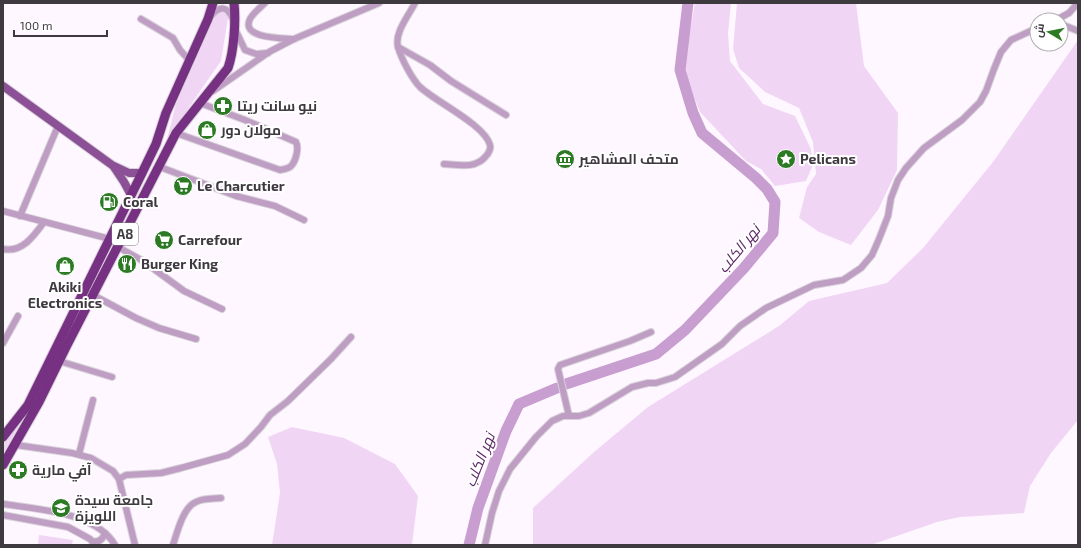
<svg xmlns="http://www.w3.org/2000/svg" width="1081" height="548" font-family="'Exo 2',Cairo,sans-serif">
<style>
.green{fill:#f1d5f5}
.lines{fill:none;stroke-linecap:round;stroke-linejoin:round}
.river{stroke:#c89dcf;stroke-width:11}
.minor-casing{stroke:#d8d1d9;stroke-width:8}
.major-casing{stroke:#d8d1d9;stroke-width:10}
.highway-casing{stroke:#d8d1d9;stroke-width:11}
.minor{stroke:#bf9ec4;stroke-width:6}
.major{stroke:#8b5095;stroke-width:8}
.highway{stroke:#773183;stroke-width:9}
.labels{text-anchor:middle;stroke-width:4;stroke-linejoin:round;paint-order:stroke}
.shield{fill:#fff;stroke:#797479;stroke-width:1}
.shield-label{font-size:13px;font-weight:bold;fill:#3f3940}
.poi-label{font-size:14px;font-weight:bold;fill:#3f3940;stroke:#fff;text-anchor:start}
.water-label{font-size:15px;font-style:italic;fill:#5c2865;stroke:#fff}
</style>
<rect width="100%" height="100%" fill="#fef7ff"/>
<!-- green -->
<g class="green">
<polygon points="695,3 731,3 728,34 730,61 763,104 795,116 811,149 812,167 806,181 775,186 761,169 746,161 700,112 683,70"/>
<polygon points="737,3 856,3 864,66 898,113 897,170 878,210 851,245 819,232 799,218 807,187 816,174 813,142 799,108 765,92 739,68 733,49"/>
<polygon points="221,12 227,14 228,18 221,61 167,139 176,104 213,21 217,13"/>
<polygon points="1078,40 1078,420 1051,453 1030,486 1024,513 960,517 937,522 871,545 533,545 533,508 594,452 648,407 779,326 809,301 887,283 923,248 993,162"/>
<polygon points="20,424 3,454 3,443"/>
<polygon points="292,427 344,438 395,464 418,496 412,545 272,545 280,493 277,464 268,437"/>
<polygon points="39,535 73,540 72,545 38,545"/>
</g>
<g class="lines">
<!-- river -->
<g class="river">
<polyline points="566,384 656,354 685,330 744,268 773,233 775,202 767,189 756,178 702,133 693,113 680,70 688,3"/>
<polyline points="469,545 478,508 506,431 519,404 557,388"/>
</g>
<!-- minor casing -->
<g class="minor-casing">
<g id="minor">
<path d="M265 3C260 8 253 13 250 19 240 39 284 38 294 39"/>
<path d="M415 3C409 15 394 33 398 47 401 58 412 79 420 87 436 102 485 125 490 145 491 148 489 153 486 156 476 169 459 165 444 164"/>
<path d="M211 16C220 5 228 6 233 20"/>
<polyline points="141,19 173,38 180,50 190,61"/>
<polyline points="1056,20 1069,13 1078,3"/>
<polyline points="1061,24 1078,31"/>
<polyline points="235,29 245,50 256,54 268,53"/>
<polyline points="398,47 430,65 451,81 506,115"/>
<polyline points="213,91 269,52 294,39 379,3"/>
<path d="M176 133 280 170C284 169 289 169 292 165 296 160 299 148 296 142L245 120 200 103"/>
<polyline points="160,167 236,196 275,206 304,220"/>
<polyline points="3,211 110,239"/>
<polyline points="20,216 58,126"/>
<polyline points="118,247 143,261 184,291 222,309"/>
<path d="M3 249C22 253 34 236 44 222"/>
<polyline points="93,295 136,318 159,328 196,339"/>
<polyline points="3,343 18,316"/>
<polyline points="59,361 112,377"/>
<polyline points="569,416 558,369 560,365 630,341 651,332"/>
<polyline points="16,445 72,453 91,458 113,471 119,479 135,545"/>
<polyline points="79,454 93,400"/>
<polyline points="119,479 126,475 161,473 181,468 228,455 245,444 261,427 270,415 288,401 331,359 351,337"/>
<path d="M3 504C37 509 96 512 115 545"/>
<polyline points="3,515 68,527 90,539 96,545"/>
<path d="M92 541C99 543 103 539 105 533"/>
<path d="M173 545C177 533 183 507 196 502 203 498 213 499 221 498"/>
<polyline points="485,545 492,513 499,491 510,469 536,437 552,421 563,416 579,416 589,413 632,387 648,383 656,383 675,377 722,344 740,326 766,308 814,285 843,280 861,268 872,255 879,239 888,216 891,198 898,180 906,168 924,148 962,120 980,102 986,91 994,69 1001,52 1011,40 1037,28"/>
</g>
</g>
<!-- major casing -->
<g class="major-casing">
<g id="major">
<polyline points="3,86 112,165 129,173 142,173"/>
<polyline points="114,167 124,182 131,195"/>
</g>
</g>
<!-- highway casing -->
<g class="highway-casing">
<g id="highway">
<polyline points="3,437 28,405 142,173 156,144 166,113 208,19 213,3"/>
<path d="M3 465 39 402 66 347 176 133 228 68C234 51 236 21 234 3"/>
</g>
</g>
<!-- minor -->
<use href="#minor" class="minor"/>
<!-- major -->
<use href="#major" class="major"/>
<!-- highway -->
<use href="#highway" class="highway"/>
</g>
<!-- icons -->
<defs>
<g id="pharmacy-disc" transform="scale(1)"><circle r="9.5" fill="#2c7b24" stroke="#fff"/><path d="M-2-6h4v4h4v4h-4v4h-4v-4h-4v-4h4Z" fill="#fff"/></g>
<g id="shop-disc" transform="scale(1)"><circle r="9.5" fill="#2c7b24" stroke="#fff"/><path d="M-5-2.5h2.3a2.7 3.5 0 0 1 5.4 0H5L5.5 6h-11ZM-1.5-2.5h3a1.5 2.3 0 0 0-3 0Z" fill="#fff"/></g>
<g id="museum-disc" transform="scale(1)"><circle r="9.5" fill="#2c7b24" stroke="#fff"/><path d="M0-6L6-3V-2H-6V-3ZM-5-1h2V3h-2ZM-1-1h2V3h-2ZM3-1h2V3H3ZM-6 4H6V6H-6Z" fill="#fff"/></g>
<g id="sight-disc" transform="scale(1)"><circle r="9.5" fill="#2c7b24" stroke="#fff"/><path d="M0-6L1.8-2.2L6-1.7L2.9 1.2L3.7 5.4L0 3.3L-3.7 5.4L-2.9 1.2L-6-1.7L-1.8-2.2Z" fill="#fff"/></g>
<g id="supermarket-disc" transform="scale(1)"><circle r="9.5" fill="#2c7b24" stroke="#fff"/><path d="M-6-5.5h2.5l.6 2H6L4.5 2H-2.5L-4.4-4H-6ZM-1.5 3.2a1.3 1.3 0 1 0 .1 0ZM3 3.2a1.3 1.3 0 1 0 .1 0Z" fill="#fff"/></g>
<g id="fuel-disc" transform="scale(1)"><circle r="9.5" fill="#2c7b24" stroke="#fff"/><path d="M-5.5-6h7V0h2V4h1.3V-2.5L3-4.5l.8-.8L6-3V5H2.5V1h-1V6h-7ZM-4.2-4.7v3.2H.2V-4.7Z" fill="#fff"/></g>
<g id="restaurant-disc" transform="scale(1)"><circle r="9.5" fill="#2c7b24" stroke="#fff"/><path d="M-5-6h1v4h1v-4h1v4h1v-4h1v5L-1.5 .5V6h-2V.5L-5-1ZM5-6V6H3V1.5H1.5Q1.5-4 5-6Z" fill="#fff"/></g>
<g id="university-disc" transform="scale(1)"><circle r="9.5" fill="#2c7b24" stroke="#fff"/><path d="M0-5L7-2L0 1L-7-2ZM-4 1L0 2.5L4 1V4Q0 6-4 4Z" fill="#fff"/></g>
</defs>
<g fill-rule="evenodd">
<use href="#pharmacy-disc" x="223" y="106"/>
<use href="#shop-disc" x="207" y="130"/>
<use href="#museum-disc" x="565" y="159"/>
<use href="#sight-disc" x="786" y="159"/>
<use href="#supermarket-disc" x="183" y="186"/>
<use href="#fuel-disc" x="109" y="202"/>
<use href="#supermarket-disc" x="164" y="240"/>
<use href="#restaurant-disc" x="127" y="264"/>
<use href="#shop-disc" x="65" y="266"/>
<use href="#pharmacy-disc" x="18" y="470"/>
<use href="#university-disc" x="61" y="508"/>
</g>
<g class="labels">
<!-- shield labels -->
<rect class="shield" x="112" y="223" width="26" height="22" rx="3"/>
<g class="shield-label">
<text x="125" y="239">A8</text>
</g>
<!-- poi labels -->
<g class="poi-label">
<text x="237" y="111">نيو سانت ريتا</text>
<text x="221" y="135">مولان دور</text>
<text x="579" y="164">متحف المشاهير</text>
<text x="800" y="164">Pelicans</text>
<text x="197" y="191">Le Charcutier</text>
<text x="123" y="207">Coral</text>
<text x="178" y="245">Carrefour</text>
<text x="141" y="269">Burger King</text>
<text x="65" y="292" text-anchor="middle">Akiki<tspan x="65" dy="16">Electronics</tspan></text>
<text x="32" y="475">آفي مارية</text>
<text x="75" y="505">جامعة سيدة<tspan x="75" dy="16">اللويزة</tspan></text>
</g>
<!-- water labels -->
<g class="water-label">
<text transform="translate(739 249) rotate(-50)" y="5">نهر الكلب</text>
<text transform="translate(480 460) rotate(-68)" y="5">نهر الكلب</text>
</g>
</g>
<!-- border -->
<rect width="1081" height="548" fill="none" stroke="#3f3940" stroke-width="8"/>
<!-- north arrow -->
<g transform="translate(1049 32) rotate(280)"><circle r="19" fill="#ffffff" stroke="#b2b0b3"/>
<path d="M0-3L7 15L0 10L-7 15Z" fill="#2c7b24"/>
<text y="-6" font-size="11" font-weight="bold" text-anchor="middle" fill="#3f3940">ش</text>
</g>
<!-- scale -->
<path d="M14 30v6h93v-6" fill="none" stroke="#3f3940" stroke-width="2"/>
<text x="20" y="30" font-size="12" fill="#3f3940" stroke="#ffffff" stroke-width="3" paint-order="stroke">100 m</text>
</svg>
